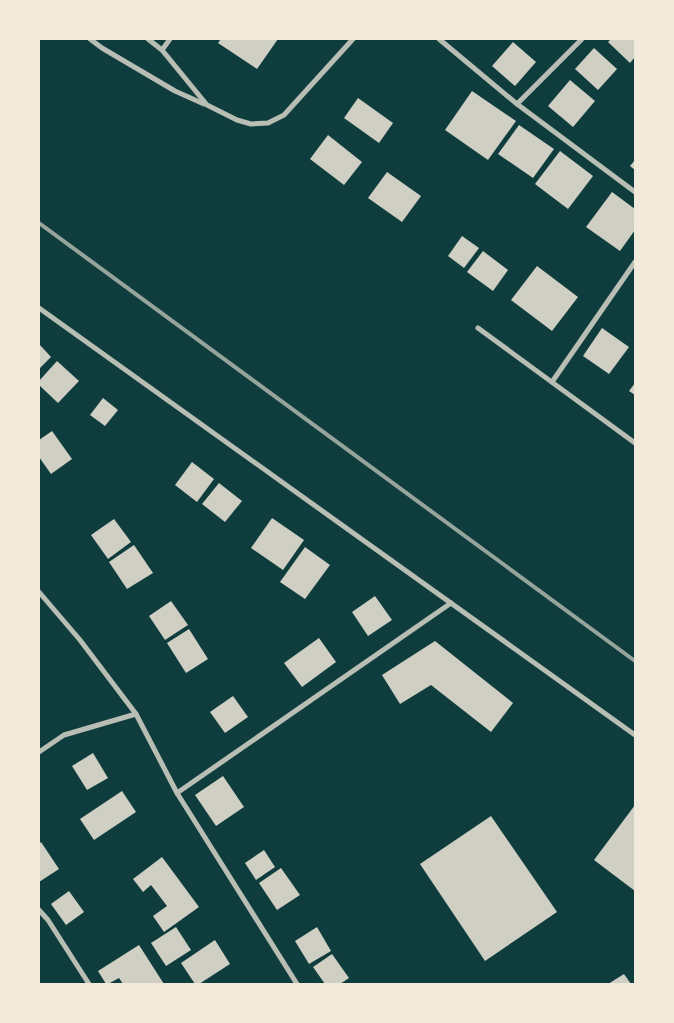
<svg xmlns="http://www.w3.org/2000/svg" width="674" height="1023" font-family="'Fira Sans Condensed',sans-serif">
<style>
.building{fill:#cfcfc3}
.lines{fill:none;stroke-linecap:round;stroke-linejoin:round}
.minor{stroke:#b8beb3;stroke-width:5}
.rail{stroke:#97a49c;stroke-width:4}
</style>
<rect width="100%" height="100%" fill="#0f3d3e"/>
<!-- building -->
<g class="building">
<polygon points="221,39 278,39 257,69 218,43"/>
<polygon points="611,39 635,39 635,57 630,63 608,42"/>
<polygon points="513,42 536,62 515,86 492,66"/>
<polygon points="594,48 617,69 598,90 575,69"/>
<polygon points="570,80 595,101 573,127 548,106"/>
<polygon points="472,91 516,121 488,160 445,130"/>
<polygon points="358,98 393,123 379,143 344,118"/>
<polygon points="519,125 554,149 533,178 498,154"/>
<polygon points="328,135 362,162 344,185 310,159"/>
<polygon points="560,151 593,176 568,209 535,184"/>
<polygon points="635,160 635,170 630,166"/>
<polygon points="387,172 421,196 402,222 368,198"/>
<polygon points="612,192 635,209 635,230 620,251 586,227"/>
<polygon points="462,236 479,248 464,268 448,256"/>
<polygon points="483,251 508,270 493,291 467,272"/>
<polygon points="537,266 578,297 552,331 511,300"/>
<polygon points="602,328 629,347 609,374 583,356"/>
<polygon points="39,344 51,357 39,369"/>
<polygon points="57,361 79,381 58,403 39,385 39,381"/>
<polygon points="635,383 635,395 629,391"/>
<polygon points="103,398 118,410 105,426 90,415"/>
<polygon points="52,431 72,459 51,474 39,457 39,440"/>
<polygon points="192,462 214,479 197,502 175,485"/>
<polygon points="219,483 242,501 225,522 202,504"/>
<polygon points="272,518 304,540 283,570 251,548"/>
<polygon points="114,519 131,542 108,559 91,535"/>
<polygon points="134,545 153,573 127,589 109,562"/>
<polygon points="305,547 330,565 305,599 280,582"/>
<polygon points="375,596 392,620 368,636 352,612"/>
<polygon points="171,601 188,625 165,640 149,616"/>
<polygon points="189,629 208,659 186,673 167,643"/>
<polygon points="319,638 336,662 302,687 284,663"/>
<polygon points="435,641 513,703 491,732 431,685 400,704 382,675"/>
<polygon points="233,696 248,717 225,733 210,712"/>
<polygon points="93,753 108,778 87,790 72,766"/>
<polygon points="223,776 244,807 216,826 195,795"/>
<polygon points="122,791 136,812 94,840 80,819"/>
<polygon points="635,805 635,891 594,860"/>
<polygon points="491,816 557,912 485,961 420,864"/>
<polygon points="41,842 59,869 39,882 39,844"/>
<polygon points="264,850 275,867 256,880 245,863"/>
<polygon points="162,857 199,907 164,932 153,916 167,906 151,885 143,892 133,879"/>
<polygon points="281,868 300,895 277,910 259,883"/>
<polygon points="69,891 84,912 66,925 51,904"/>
<polygon points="176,927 191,950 166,966 151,943"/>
<polygon points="317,927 331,951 309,964 295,941"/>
<polygon points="215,940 230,964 199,984 195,984 181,963"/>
<polygon points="139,945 164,984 123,984 119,978 108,984 106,984 98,971"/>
<polygon points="332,954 349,978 340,984 325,984 313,967"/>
<polygon points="624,974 631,984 608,984"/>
</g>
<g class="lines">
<!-- minor -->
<g class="minor">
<polyline points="90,39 102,48 175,91 204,104"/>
<polyline points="148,39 162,50 207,105 237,120 251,124 268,123 284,115 353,39"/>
<polyline points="439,39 517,104 635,192"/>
<polyline points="162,50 170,39"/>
<polyline points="517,104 582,39"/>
<polyline points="39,308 635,735"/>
<polyline points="478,328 635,443"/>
<polyline points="552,382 635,262"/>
<polyline points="39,592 80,640 136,714 177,793 297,984"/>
<polyline points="39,752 64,735 136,714"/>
<polyline points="177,793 451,603"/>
<polyline points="39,910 48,920 89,984"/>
</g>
<!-- rail -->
<polyline class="rail" points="39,223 635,661"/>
</g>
<!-- border -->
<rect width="674" height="1023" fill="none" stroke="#f1e9da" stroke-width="80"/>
</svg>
